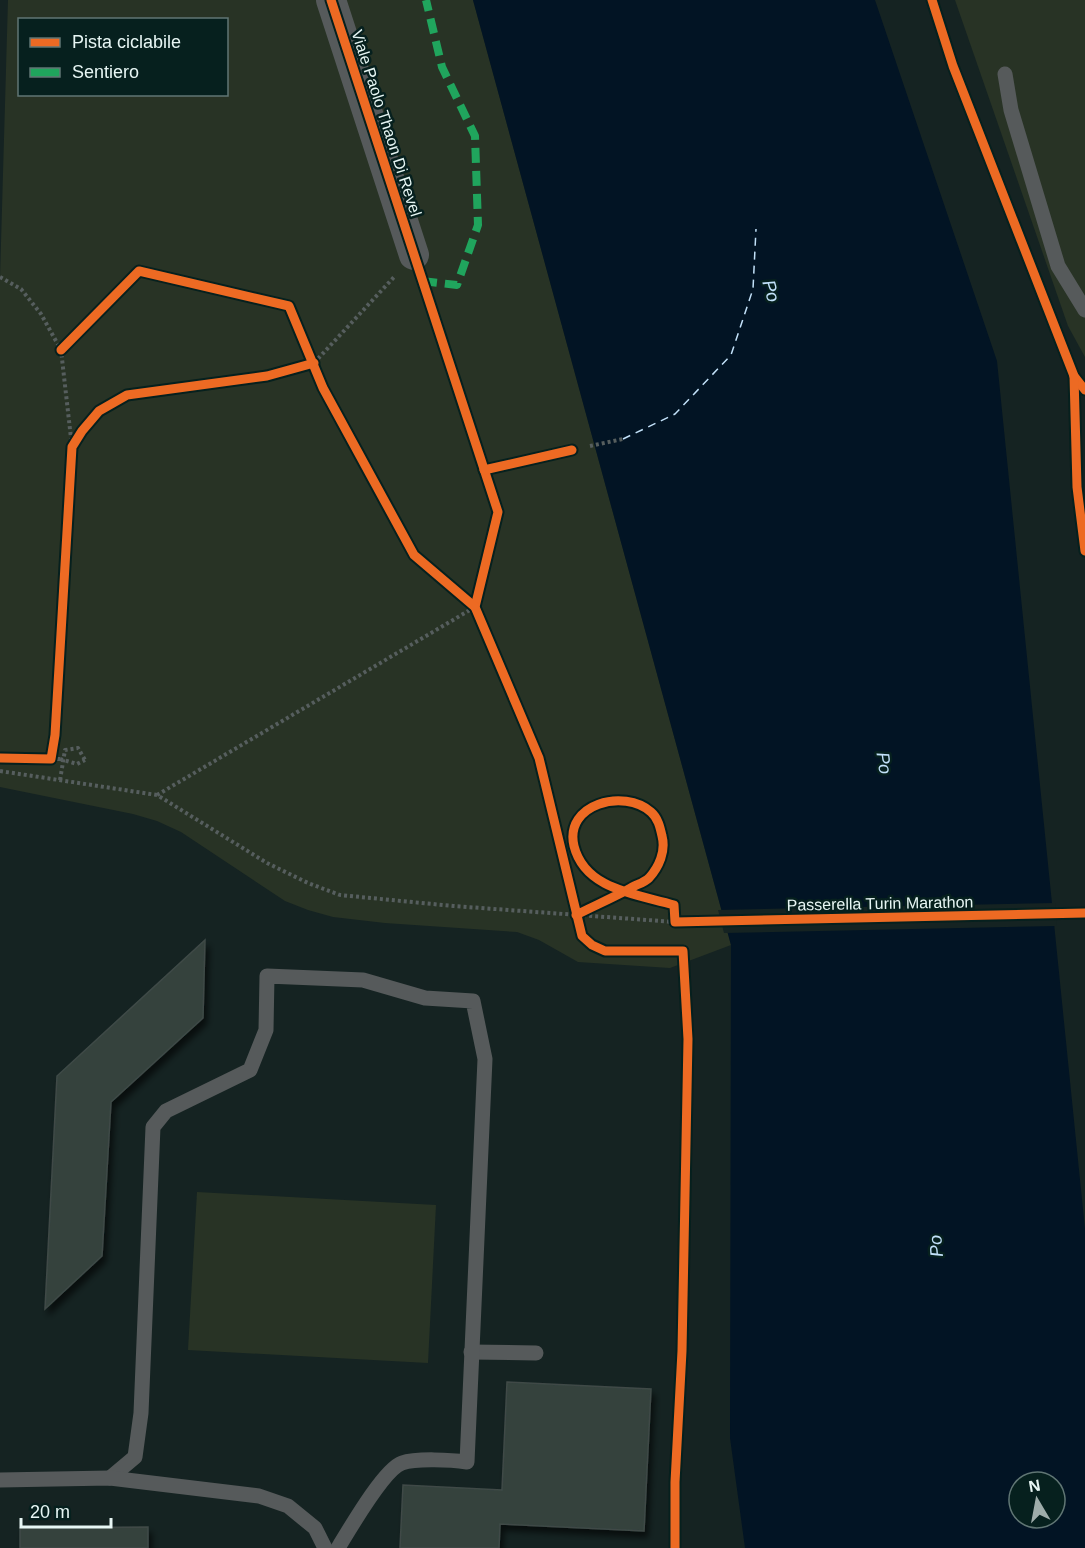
<svg xmlns="http://www.w3.org/2000/svg" width="1085" height="1548" font-family="Arial,sans-serif">
<style>
.green{fill:#283325;fill-rule:evenodd}
.water{fill:#021424;fill-rule:evenodd}
.pier{fill:#152322}
.lines{fill:none;stroke-linecap:round;stroke-linejoin:round}
.ferry{stroke:#c2e1f9;stroke-width:1.5;stroke-dasharray:8 6;stroke-linecap:butt}
.building{fill:#34423e;stroke:#3f4a47;stroke-width:1.5;filter:url(#shadow)}
.path{stroke:#565e5e;stroke-width:4;stroke-dasharray:3 3;stroke-linecap:butt}
.lane{stroke:#565a5b;stroke-width:15}
.street{stroke:#565a5b;stroke-width:30}
.path-bridge{stroke:#565e5e;stroke-width:4;stroke-dasharray:3 3;stroke-linecap:butt}
.quiet{stroke:#20a55d;stroke-width:8;stroke-dasharray:15 8;stroke-linecap:butt}
.cycleway-casing{stroke:#06201e;stroke-width:13}
.cycleway{stroke:#ed6a23;stroke-width:9}
.labels{text-anchor:middle;stroke-width:5;stroke-linejoin:round;paint-order:stroke}
.street-label{font-size:16px;fill:#e7f6f4;stroke:#06201e}
.water-label{font-size:18px;font-style:italic;fill:#c2e1f9;stroke:#06201e}
</style>
<defs>
<filter id="shadow"><feDropShadow dx="3.5" dy="6" stdDeviation="3" flood-color="#0009"/></filter>
</defs>
<rect width="100%" height="100%" fill="#152322"/>
<!-- green -->
<g class="green">
<path d="M8 0H473L731 945 670 968 578 962 539 940 517 932 385 923 333 917 308 910 285 901 181 832 157 821 133 814 0 787V278ZM20 20H226V94H20Z"/>
<polygon points="955,0 1085,0 1085,357 1068,326"/>
<polygon points="197,1192 436,1205 428,1363 188,1350"/>
</g>
<!-- water -->
<path class="water" d="M473 0H875L997 361 1085 1229V1548H745L730 1438 731 945ZM1019 1482H1055V1518H1019Z"/>
<!-- pier -->
<polygon class="pier" points="1055,903 1057,926 724,933 718,910"/>
<g class="lines">
<!-- ferry -->
<polyline class="ferry" points="623,439 675,414 731,355 753,289 756,229"/>
</g>
<!-- building -->
<g class="building">
<polygon points="205,940 203,1018 111,1102 102,1256 45,1309 57,1076"/>
<polygon points="507,1382 651,1389 644,1531 500,1524 499,1548 400,1548 403,1485 502,1490"/>
<polygon points="148,1527 148,1548 20,1548 20,1528"/>
</g>
<g class="lines">
<!-- path -->
<g class="path">
<polyline points="0,277 21,289 41,314 61,350 72,447"/>
<polyline points="314,363 395,276"/>
<polyline points="590,446 623,439"/>
<polyline points="51,759 60,759"/>
<polyline points="0,771 157,795 267,863 308,883 340,895 453,906 675,922"/>
<polyline points="60,780 65,750 78,748 85,760"/>
<polyline points="157,795 475,607"/>
</g>
<!-- lane -->
<g class="lane">
<polyline points="1005,74 1011,110 1058,266 1085,310"/>
<polyline points="471,1352 536,1353"/>
<path d="M110 1478 135 1457 141 1413 153 1127 166 1111 250 1070 266 1030 267 976 363 980 425 998 473 1001 485 1059 467 1462C452 1460 416 1458 402 1463 384 1469 349 1530 338 1548"/>
<polyline points="0,1480 110,1478 259,1496 288,1506 315,1528 325,1548"/>
</g>
<!-- street -->
<polyline class="street" points="331,0 414,255"/>
<!-- path-bridge -->
<polyline class="path-bridge" points="60,759 77,764 85,760"/>
<!-- quiet -->
<polyline class="quiet" points="422,281 457,285 478,225 475,136 442,67 426,0"/>
<!-- cycleway casing -->
<g class="cycleway-casing">
<g id="cycleway">
<polyline points="331,0 498,512 475,607 539,758 582,936 592,945 605,951 683,951 688,1039 682,1351 675,1482 675,1548"/>
<polyline points="932,0 953,66 1074,376 1085,390"/>
<polyline points="61,350 139,271 289,306 323,388 414,555 475,607"/>
<polyline points="1074,376 1077,487 1085,551"/>
<polyline points="484,470 572,450"/>
<polyline points="0,758 51,759 55,735 72,447 82,431 99,411 127,395 267,376 314,363"/>
<path d="M576 915C594 906 612 898 629 889 635 885 644 883 649 878 659 867 666 851 662 836 660 827 658 818 651 812 624 788 564 804 574 846 585 890 637 894 674 905L675 922 1085 913"/>
</g>
</g>
<!-- cycleway -->
<use href="#cycleway" class="cycleway"/>
</g>
<g class="labels">
<!-- street labels -->
<g class="street-label">
<text transform="translate(387 123) rotate(72)" y="6">Viale Paolo Thaon Di Revel</text>
<text transform="translate(880 903) rotate(-1)" y="6">Passerella Turin Marathon</text>
</g>
<!-- water labels -->
<g class="water-label">
<text transform="translate(771 291) rotate(74)" y="6">Po</text>
<text transform="translate(884 763) rotate(82)" y="6">Po</text>
<text transform="translate(936 1246) rotate(-95)" y="6">Po</text>
</g>
</g>
<!-- legend -->
<rect x="18" y="18" width="210" height="78" fill="#06201e" stroke="#607674" stroke-width="1.5"/>
<rect x="30" y="38" width="30" height="9" fill="#ed6a23" stroke="#607674" stroke-width="1.5"/>
<text x="72" y="48" font-size="18" fill="#e7f6f4">Pista ciclabile</text>
<rect x="30" y="68" width="30" height="9" fill="#20a55d" stroke="#607674" stroke-width="1.5"/>
<text x="72" y="78" font-size="18" fill="#e7f6f4">Sentiero</text>
<!-- north arrow -->
<g transform="translate(1037 1500) rotate(350)"><circle r="28" fill="#06201e" stroke="#607674" stroke-width="1.5"/>
<path d="M0-4.5L10 22L0 15L-10 22Z" fill="#9eacaa"/>
<text y="-9" font-size="16" font-weight="bold" text-anchor="middle" fill="#e7f6f4">N</text>
</g>
<!-- scale -->
<path d="M21 1518v9h90v-9" fill="none" stroke="#e7f6f4" stroke-width="3"/>
<text x="30" y="1518" font-size="18" fill="#e7f6f4" stroke="#06201e" stroke-width="4.5" paint-order="stroke">20 m</text>
</svg>
